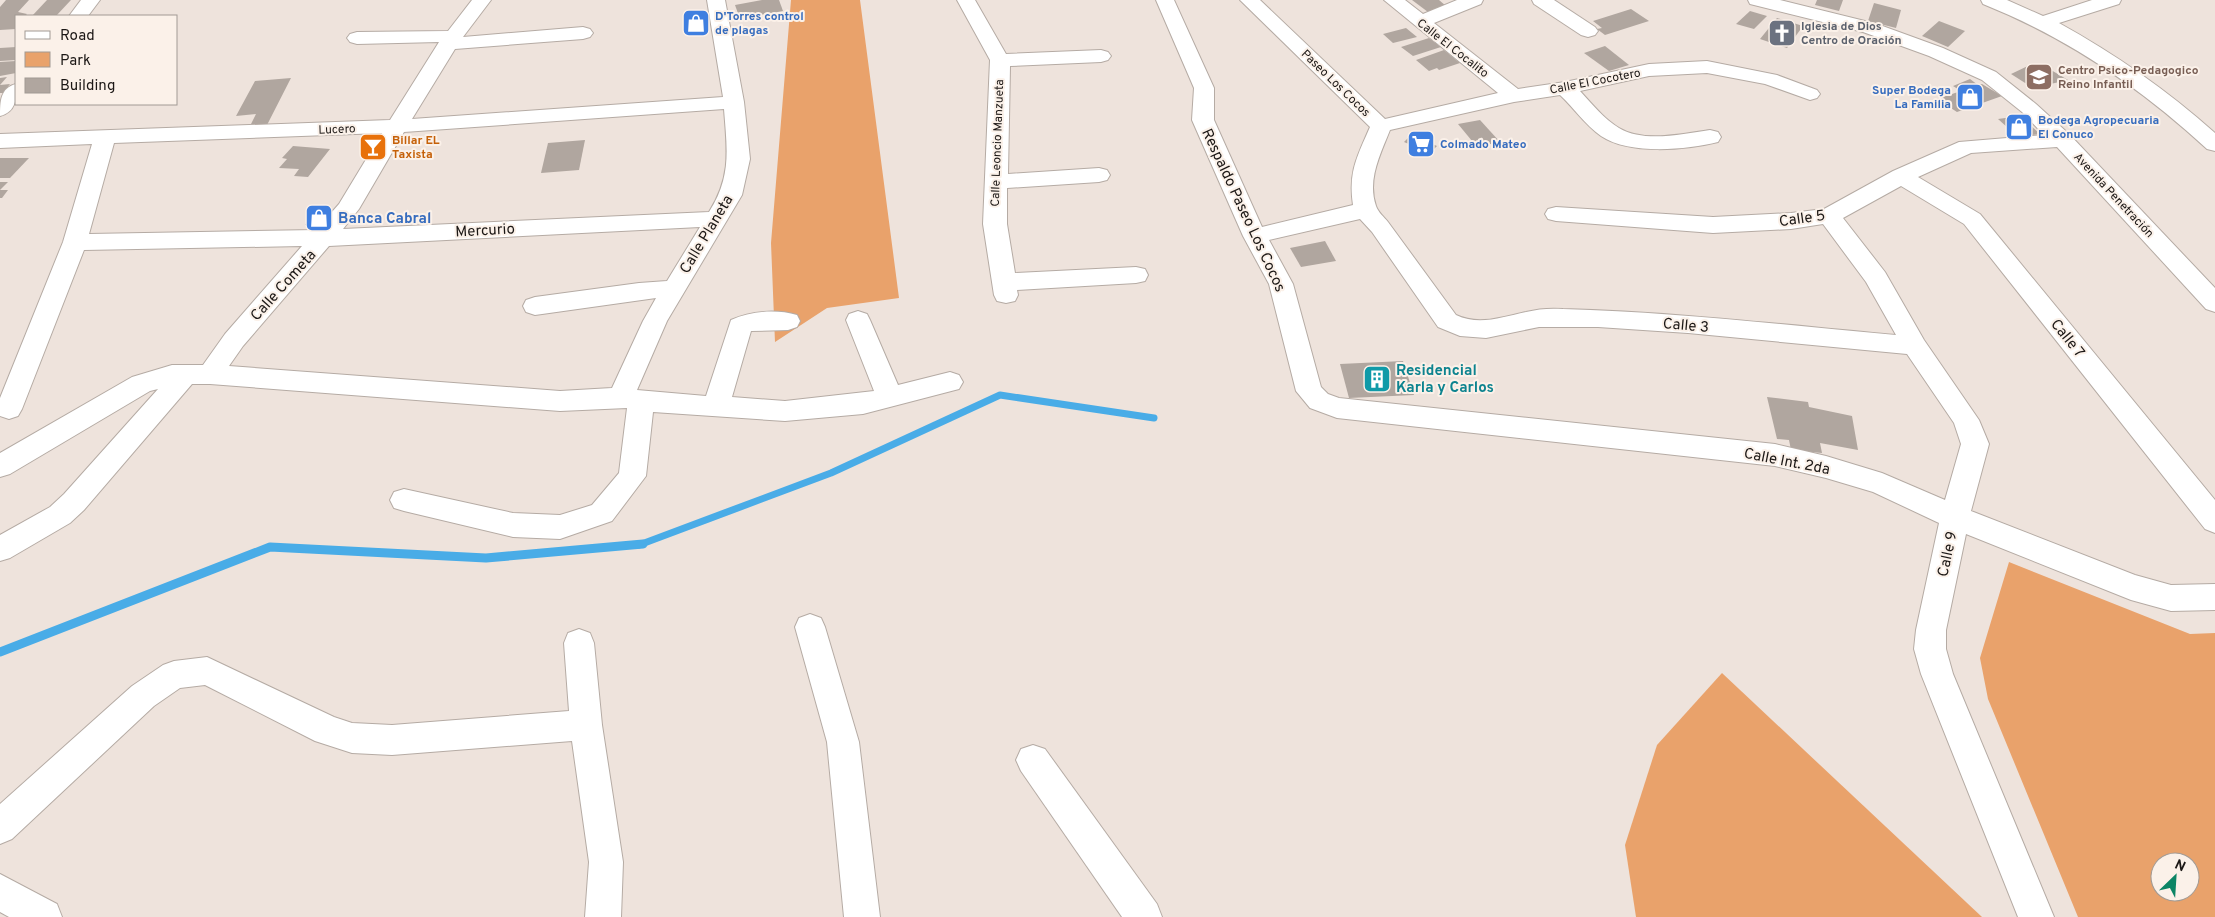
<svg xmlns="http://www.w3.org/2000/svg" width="2215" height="917" font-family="Overpass,sans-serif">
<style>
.green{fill:#e9a26b;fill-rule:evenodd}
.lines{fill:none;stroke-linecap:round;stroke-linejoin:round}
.stream-far1{stroke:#49ace7;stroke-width:7}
.stream{stroke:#49ace7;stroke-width:9}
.building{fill:#b0a69f}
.minor-casing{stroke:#b5aba4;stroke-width:2}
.minor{fill:#fff;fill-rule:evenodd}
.labels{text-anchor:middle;stroke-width:4;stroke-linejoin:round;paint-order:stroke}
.far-shop-label{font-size:12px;font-weight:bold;fill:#366cbe;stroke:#fbf1e9;text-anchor:start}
.far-worship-label{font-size:12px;font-weight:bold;fill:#5b616d;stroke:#fbf1e9;text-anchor:start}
.far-street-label{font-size:12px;fill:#1b1715;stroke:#fbf1e9}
.far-education-label{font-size:12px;font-weight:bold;fill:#785e54;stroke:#fbf1e9;text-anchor:start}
.far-food-label{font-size:12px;font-weight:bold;fill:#c56008;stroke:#fbf1e9;text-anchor:start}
.street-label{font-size:15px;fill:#1b1715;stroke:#fbf1e9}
.shop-label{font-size:15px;font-weight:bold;fill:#366cbe;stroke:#fbf1e9;text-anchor:start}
.culture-label{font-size:15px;font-weight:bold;fill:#0d838f;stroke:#fbf1e9;text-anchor:start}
</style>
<rect width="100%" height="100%" fill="#eee3dc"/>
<!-- green -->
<g class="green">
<polygon points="791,0 860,0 899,298 827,308 775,342 771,243"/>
<path d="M2009 562 2190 634 2215 633V917H2078L1988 699 1980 658ZM2160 862H2190V892H2160Z"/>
<polygon points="1722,673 1982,917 1636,917 1625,845 1657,745"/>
</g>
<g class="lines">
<!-- stream-far1 -->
<polyline class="stream-far1" points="639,545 831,473 1000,395 1154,418"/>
<!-- stream -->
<polyline class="stream" points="0,652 270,547 486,558 643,544"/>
</g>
<!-- building -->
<g class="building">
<polygon points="6,0 29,0 18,12 27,14 25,16 16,16 16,29 0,30 0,7"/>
<polygon points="47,0 71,0 56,16 32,16"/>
<polygon points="762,0 779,0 783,11 740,19 735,5"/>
<polygon points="1412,0 1439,0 1446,6 1428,12"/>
<polygon points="1817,0 1843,0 1839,11 1815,5"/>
<polygon points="1874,3 1901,10 1896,28 1868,21"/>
<polygon points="1631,9 1649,21 1605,35 1597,29 1602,28 1593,21"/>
<polygon points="1750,11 1767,16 1754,29 1736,24"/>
<polygon points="1777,18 1803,26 1787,48 1760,39"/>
<polygon points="1939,21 1965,31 1948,47 1922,36"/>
<polygon points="1406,28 1417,37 1393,43 1383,34"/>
<polygon points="1429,38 1441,47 1413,56 1401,47"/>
<polygon points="1605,46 1629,65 1609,71 1584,53"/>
<polygon points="16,47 16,60 0,61 0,48"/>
<polygon points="1444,50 1460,63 1439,70 1437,68 1429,71 1416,60"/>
<polygon points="16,61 16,73 0,76 0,62"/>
<polygon points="2032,64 2044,71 2051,70 2068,80 2033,88 2011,74"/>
<polygon points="7,77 0,85 10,84 3,93 0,93 0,78"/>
<polygon points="291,78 267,125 250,126 256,114 236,116 255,81"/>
<polygon points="1970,79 1978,85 1982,84 2002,96 1957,112 1937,99 1961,91 1953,86"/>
<polygon points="2020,116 2040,134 2018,137 1998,119"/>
<polygon points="1480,120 1500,142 1477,147 1458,124"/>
<polygon points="1411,135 1437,146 1430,153 1404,142"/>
<polygon points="585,140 579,170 541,173 548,143"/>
<polygon points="368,143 384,143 378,152 363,152"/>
<polygon points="293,146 330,149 308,177 294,176 299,169 279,168 287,159 282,158"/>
<polygon points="0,158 29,158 10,178 0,178"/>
<polygon points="0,182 8,182 0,190 8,190 2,198 0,198"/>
<polygon points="315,210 332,211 323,225 305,225"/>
<polygon points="1325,241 1336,261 1301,267 1290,248"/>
<polygon points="1403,361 1414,395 1349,398 1340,364"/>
<polygon points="1767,397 1808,402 1809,407 1852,416 1858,450 1820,443 1822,453 1791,450 1789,440 1777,439"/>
</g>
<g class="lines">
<!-- minor casing -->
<g class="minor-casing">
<g id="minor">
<polygon points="81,0 100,0 88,16 69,16"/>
<path d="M472 0H491L463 37 583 27 590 29 593 33 590 37 583 39 455 49 412 119 723 97 707 0H725L744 102 750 159 742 195 667 321 637 390 706 396 731 320C751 311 776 309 797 315L800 321 797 327 788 330 751 331 732 397 785 401 874 391 846 320 849 314 858 311 867 314 870 320 898 385 950 372 959 375 963 382 959 389 863 414 785 421 653 412 646 476 612 521 560 539 513 537 404 511 394 508 390 500 394 492 404 489 513 513 560 515 592 505 619 473 627 408 560 411 210 384H192L84 510 70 523 10 558 0 561V535L50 507 64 494 158 389 150 391 10 474 0 477V453L132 377 172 365H203L225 334 302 246 84 250 22 409 18 416 9 419 0 416V398L63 242 92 144 0 148V134L390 120 439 42 357 44 350 42 347 38 350 34 357 32 448 31ZM724 109C727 149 732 176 709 212L343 229 359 209 404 132ZM382 133 339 204 316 230 89 234 114 143ZM700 227 667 281 639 283 535 297 526 300 523 306 526 312 535 315 656 298 643 321 612 388 560 391 229 366 243 346 329 246Z"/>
<polygon points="957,0 975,0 1006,54 1101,50 1108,52 1111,56 1108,60 1101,62 1010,66 1008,174 1099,168 1107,170 1110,175 1107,180 1099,182 1007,188 1007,224 1015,273 1136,267 1145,269 1148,275 1145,281 1136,283 1017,290 1018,295 1015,301 1006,303 997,301 994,295 983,224 990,60"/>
<path d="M1156 0H1174L1214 88V120L1262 227 1353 205C1348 172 1357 157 1370 127L1240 0H1260L1385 119 1498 93 1384 0H1405L1423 14 1457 0H1483L1481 4 1434 23 1518 89 1565 82 1649 64 1707 61 1777 75 1817 90 1820 94 1817 98 1810 100 1765 84 1707 73 1649 76 1580 91C1592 104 1604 119 1619 128 1644 143 1682 134 1710 130L1718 132 1721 137 1718 142C1686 150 1629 155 1601 136 1585 125 1574 108 1560 95L1514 102 1390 130C1380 155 1367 180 1376 206 1378 212 1384 217 1388 222L1456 315C1479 326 1502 317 1526 312 1538 309 1550 308 1563 309 1675 312 1785 325 1896 335L1866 282 1823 224 1791 229 1713 233 1556 221 1548 219 1545 214 1548 209 1556 207 1713 217 1791 213 1824 209 1893 171 1959 142 2044 135 2022 112 1982 80 1929 56 1863 32 1750 4 1748 0H1780L1877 24 1943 48 1996 72 2036 104 2070 135 2215 288V312L2206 309 2057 147 1971 153 1918 177 1980 214 2215 500V533L2205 529 1964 224 1901 186 1843 218 1885 272 1924 340 1979 420 1989 444 1971 511 2135 575 2171 585 2215 584V610L2171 611 2131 600 1966 534 1946 630V649L1953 674 2054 917H2018L1921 674 1914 649 1916 630 1939 523 1873 492 1826 478 1775 466 1337 418 1310 408 1296 391 1269 284 1243 236 1192 120 1194 88ZM1360 219 1372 232 1438 327 1460 336 1486 338 1539 327H1598L1688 333 1907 354 1954 423 1961 444 1945 500 1882 473 1826 456 1775 444 1339 398 1328 394 1321 387 1293 284 1269 240Z"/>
<polygon points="1532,0 1554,0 1595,27 1598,31 1595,35 1588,37 1581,35 1534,4"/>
<path d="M1981 0H2007L2043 16 2092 0H2121L2119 4 2059 23C2115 54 2167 90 2215 133V151L2207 149C2140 87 2068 38 1983 4Z"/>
<path d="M16 84C17 98 16 112 0 116 0 102 0 88 16 84Z"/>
<polygon points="810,614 821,618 825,627 859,742 880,917 844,917 827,742 795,627 799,618"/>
<polygon points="579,629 590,633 594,643 602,725 623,862 621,917 585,917 589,862 572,741 392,755 352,753 315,741 205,685 180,688 154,706 12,839 0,844 0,804 132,686 163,665 174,661 207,657 334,717 352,723 392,725 569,711 564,643 568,633"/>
<polygon points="1033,745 1045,749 1157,904 1162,917 1122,917 1021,771 1016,760 1021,749"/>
<polygon points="0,874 57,904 62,917 9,917 0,912"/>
</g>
</g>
<!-- minor -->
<use href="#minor" class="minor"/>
</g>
<!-- icons -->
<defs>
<g id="shop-square" transform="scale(1.4375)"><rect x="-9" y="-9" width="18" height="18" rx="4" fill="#3f7fe0" stroke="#fbf1e9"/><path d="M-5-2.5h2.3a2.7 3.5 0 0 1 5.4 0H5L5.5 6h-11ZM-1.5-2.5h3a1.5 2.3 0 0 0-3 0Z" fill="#fff"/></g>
<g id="church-square" transform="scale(1.4375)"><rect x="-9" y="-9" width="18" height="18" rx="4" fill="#6b7280" stroke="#fbf1e9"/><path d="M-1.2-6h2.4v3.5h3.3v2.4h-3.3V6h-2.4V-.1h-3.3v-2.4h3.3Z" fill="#fff"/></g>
<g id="school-square" transform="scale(1.4375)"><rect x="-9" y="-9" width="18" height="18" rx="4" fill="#8d6e63" stroke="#fbf1e9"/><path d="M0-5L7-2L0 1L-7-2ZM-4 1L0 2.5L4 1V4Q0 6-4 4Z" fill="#fff"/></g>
<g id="supermarket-square" transform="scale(1.4375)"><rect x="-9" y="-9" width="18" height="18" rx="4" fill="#3f7fe0" stroke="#fbf1e9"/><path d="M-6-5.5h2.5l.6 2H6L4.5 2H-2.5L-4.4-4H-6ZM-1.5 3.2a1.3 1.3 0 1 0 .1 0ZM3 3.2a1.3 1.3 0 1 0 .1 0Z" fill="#fff"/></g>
<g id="bar-square" transform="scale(1.4375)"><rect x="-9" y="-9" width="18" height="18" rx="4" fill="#e8710a" stroke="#fbf1e9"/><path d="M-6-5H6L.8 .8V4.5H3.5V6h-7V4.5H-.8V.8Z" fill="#fff"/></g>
<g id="building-square" transform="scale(1.4375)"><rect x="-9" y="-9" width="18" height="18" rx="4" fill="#0f9aa8" stroke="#fbf1e9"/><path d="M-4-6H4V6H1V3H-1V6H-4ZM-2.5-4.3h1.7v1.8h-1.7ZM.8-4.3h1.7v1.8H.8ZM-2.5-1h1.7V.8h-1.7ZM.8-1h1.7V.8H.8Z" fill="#fff"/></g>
</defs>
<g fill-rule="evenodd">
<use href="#shop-square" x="696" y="23"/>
<use href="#church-square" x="1782" y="33"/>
<use href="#school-square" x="2039" y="77"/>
<use href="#shop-square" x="1970" y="97"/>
<use href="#shop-square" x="2019" y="127"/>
<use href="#supermarket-square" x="1421" y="144"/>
<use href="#bar-square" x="373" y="147"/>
<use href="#shop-square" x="319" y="218"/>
<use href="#building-square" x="1377" y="379"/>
</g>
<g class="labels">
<!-- far-shop labels -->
<g class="far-shop-label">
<text x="715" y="20">D'Torres control<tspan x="715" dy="14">de plagas</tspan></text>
<text x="1951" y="94" text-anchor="end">Super Bodega<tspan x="1951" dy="14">La Familia</tspan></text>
<text x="2038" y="124">Bodega Agropecuaria<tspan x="2038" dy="14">El Conuco</tspan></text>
<text x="1440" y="148">Colmado Mateo</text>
</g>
<!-- far-worship labels -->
<g class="far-worship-label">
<text x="1801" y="30">Iglesia de Dios<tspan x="1801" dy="14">Centro de Oración</tspan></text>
</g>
<!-- far-street labels -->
<g class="far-street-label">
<text transform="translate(1453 48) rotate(38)" y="4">Calle El Cocalito</text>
<text transform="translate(1595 81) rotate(-11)" y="4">Calle El Cocotero</text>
<text transform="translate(1336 83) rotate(44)" y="4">Paseo Los Cocos</text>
<text transform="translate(337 129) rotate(-2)" y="4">Lucero</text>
<text transform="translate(997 143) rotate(-88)" y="4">Calle Leoncio Manzueta</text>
<text transform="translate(2114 195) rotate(47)" y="4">Avenida Penetración</text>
</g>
<!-- far-education labels -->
<g class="far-education-label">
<text x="2058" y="74">Centro Psico-Pedagogico<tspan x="2058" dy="14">Reino Infantil</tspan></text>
</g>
<!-- far-food labels -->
<g class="far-food-label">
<text x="392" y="144">Billar EL<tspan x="392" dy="14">Taxista</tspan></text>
</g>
<!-- street labels -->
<g class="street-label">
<text transform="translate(1244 210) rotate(65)" y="5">Respaldo Paseo Los Cocos</text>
<text transform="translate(1802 218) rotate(-8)" y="5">Calle 5</text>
<text transform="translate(485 230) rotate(-3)" y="5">Mercurio</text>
<text transform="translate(706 234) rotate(-59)" y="5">Calle Planeta</text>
<text transform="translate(283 285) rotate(-48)" y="5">Calle Cometa</text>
<text transform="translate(1686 325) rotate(5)" y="5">Calle 3</text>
<text transform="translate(2068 338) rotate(51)" y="5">Calle 7</text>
<text transform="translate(1787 461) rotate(11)" y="5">Calle Int. 2da</text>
<text transform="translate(1947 554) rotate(-78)" y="5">Calle 9</text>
</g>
<!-- shop labels -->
<g class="shop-label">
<text x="338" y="223">Banca Cabral</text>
</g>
<!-- culture labels -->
<g class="culture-label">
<text x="1396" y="375">Residencial<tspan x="1396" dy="17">Karla y Carlos</tspan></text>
</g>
</g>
<!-- legend -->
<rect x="15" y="15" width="162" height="90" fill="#fbf1e9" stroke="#a19a94"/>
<rect x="25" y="31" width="25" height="8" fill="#ffffff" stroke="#a19a94"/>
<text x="60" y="40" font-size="15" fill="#1b1715">Road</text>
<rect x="25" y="52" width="25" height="15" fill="#e9a26b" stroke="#a19a94"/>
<text x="60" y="65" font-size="15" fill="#1b1715">Park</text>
<rect x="25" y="78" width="25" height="15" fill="#b0a69f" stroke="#a19a94"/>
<text x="60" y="90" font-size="15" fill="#1b1715">Building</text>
<!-- north arrow -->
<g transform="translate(2175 877) rotate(25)"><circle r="24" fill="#fbf1e9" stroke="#a19a94"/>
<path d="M0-4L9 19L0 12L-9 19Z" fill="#0c8565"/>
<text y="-8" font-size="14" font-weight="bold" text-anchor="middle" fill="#1b1715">N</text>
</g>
</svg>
